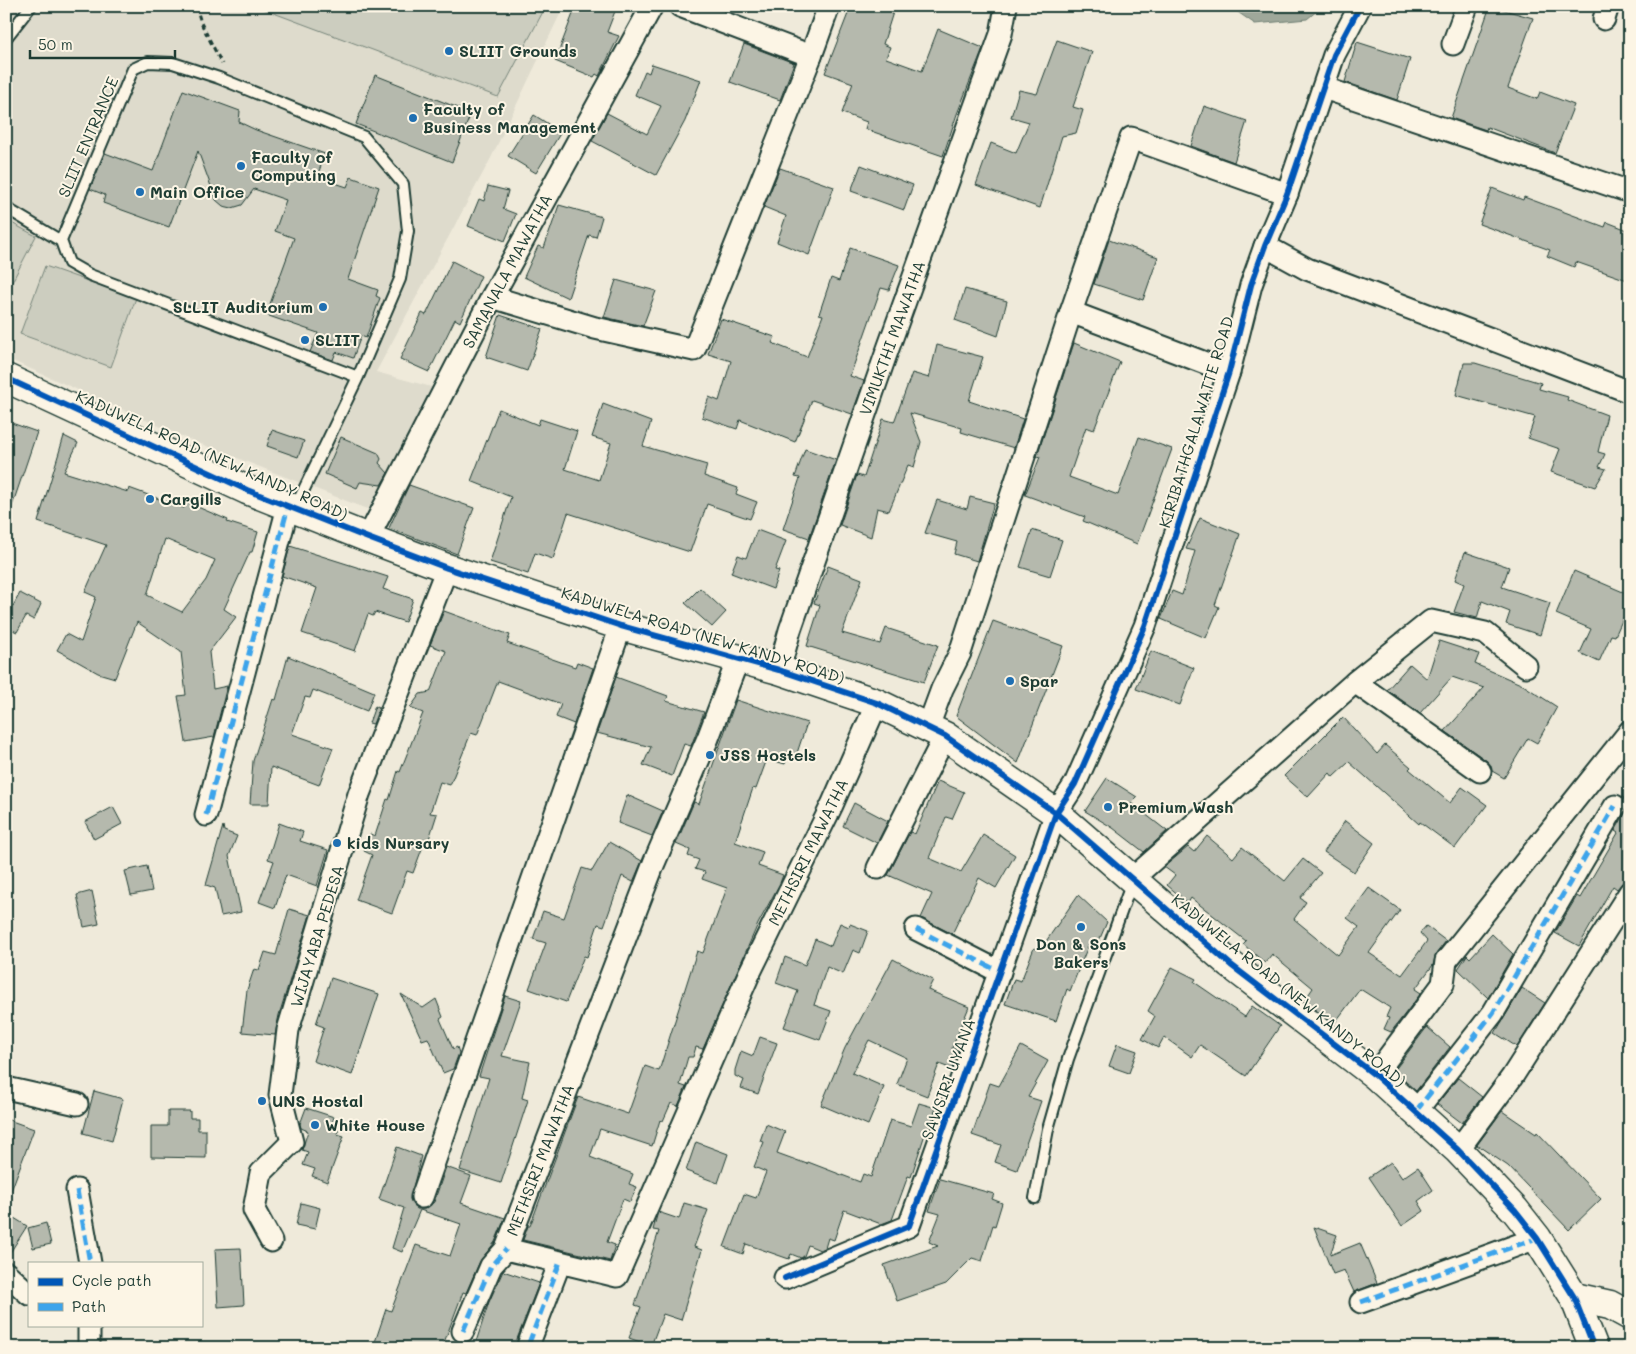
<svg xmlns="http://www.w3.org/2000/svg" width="1636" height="1354" font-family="Mali,sans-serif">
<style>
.built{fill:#dedbcc}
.green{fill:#cccdbf;stroke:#76857a}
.water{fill:#9fa89a;stroke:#6c7d71}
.building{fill:#b5b9ad;stroke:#1f3d34;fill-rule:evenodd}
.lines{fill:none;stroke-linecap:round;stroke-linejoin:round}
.lane-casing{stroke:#1f3d34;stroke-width:14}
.street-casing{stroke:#1f3d34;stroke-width:25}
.secondary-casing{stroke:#1f3d34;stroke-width:31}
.primary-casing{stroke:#1f3d34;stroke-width:31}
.path{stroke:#1f3d34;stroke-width:3;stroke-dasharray:5 4;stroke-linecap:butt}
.lane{stroke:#fcf5e5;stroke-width:10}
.street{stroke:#fcf5e5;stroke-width:21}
.secondary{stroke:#fcf5e5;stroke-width:28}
.primary{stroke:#fcf5e5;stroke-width:28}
.quiet{stroke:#3da4eb;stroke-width:5;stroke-dasharray:10 5;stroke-linecap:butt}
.cycleway-casing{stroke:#fcf5e5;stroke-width:9}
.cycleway{stroke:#0057b8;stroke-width:6}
.poi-dot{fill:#1f6fb2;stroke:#fcf5e5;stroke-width:2}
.labels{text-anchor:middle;stroke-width:4;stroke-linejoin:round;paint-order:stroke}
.poi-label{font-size:16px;font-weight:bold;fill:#1f3d34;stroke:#fcf5e5;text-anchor:start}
.street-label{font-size:16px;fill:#1f3d34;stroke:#fcf5e5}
</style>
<rect width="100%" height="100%" fill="#efeada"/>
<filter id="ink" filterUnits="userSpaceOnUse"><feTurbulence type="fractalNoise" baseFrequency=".02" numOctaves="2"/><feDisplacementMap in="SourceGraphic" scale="10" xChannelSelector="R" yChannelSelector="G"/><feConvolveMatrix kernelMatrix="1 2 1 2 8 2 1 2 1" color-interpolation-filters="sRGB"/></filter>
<g filter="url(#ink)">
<!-- built -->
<polygon class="built" points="6,6 564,6 491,158 376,372 439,389 380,495 367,509 186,438 6,358"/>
<!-- green -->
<g class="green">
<polygon points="255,6 546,6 498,97"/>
<polygon points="6,220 36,236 12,282 6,279"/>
<polygon points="45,266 136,298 111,367 20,334"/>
</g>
<!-- water -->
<polygon class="water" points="1229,6 1323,6 1307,19 1255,24"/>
<!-- building -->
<g class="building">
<polygon points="576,6 617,6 607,32 619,36 599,76 596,74 594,77 555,61"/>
<polygon points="851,6 895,6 883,44 890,47 886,58 922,71 938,29 983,48 957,114 943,156 865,129 867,122 842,113 853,83 825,73"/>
<polygon points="1490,6 1533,18 1508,88 1537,99 1540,92 1574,105 1555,153 1487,127 1486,130 1451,118"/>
<polygon points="1057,40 1092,52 1073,107 1083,110 1076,133 1062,136 1040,208 976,185 991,143 1016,153 1029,122 1011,117 1019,90 1037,94"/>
<polygon points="1357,42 1410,59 1397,100 1345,82"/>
<polygon points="744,44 794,63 780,100 730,82"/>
<polygon points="652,64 701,80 685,121 656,175 592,141 607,113 647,134 661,106 635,95 645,71 649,73"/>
<polygon points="375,75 471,113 452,162 356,124"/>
<polygon points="183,90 240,111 239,122 256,130 325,154 317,177 347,187 351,177 379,187 348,279 378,290 376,296 380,298 366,338 361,336 353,358 336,352 333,360 310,352 318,333 266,315 294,238 275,231 286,200 254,189 242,205 232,208 223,206 216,200 198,151 169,227 103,203 105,195 90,189 105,153 153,171"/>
<polygon points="1204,106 1247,121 1234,162 1191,146"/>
<polygon points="534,115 561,132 536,173 508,156"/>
<polygon points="861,165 913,185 904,210 851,191"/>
<polygon points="780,168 834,187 809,255 777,242 786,216 764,207"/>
<polygon points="488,186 508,191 503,209 516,214 505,241 468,226 479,199 484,201"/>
<polygon points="1492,188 1523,200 1524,197 1605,227 1607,222 1630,231 1630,281 1576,262 1574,267 1547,256 1550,250 1479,224"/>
<polygon points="559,205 602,217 596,237 589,235 568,298 524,277 538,246 544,248"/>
<polygon points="1109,240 1158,257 1143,300 1094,284"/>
<polygon points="850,248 899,265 889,290 881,288 850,376 864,381 852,414 812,400 795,442 740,420 737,429 702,417 709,397 719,401 731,361 708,354 721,319 775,337 772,343 807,357 823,315 819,314 831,278 839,281"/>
<polygon points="452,261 481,276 460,322 455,319 429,372 400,359 422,313 426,315"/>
<polygon points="616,280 656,291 643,326 604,317"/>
<polygon points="965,289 1007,301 998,336 955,320"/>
<polygon points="500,315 542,329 527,371 486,357"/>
<polygon points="1074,343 1120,362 1094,430 1086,427 1069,477 1118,495 1139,437 1172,449 1137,544 1083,521 1085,517 1025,495 1040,457 1037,456"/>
<polygon points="937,345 983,357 969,401 1023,419 1014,448 961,432 962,428 910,413 921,442 914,467 908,465 889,511 877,508 871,537 840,525 857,475 864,477 883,419 894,422 912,373 929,378"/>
<polygon points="1464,363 1475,363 1541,383 1539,389 1568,397 1567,400 1607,415 1598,452 1605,454 1599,467 1606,469 1595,487 1551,472 1560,449 1528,438 1535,417 1456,395"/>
<polygon points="603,404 651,422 643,446 707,465 704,476 738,488 736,494 757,502 750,519 707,504 690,552 568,513 553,559 535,553 528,574 490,562 511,497 471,481 499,409 538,425 540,419 577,431 565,469 599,480 611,443 592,437"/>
<polygon points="6,421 37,432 9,515 6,515"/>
<polygon points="272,430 304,441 298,457 267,446"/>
<path d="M64 436 78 443 64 472 128 492 129 488 184 508 186 502 228 520 227 522 258 532 252 552H250L224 609 236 617 209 652 213 689 227 686 214 737 186 742 178 696 186 695 181 652 137 622 115 678 98 673 57 650 66 634 81 642 96 597 85 592 106 545 38 522ZM165 539 215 560 206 580 182 612 147 595Z"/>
<polygon points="341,437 378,453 381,459 379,463 388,473 381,485 360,482 357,488 325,474"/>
<polygon points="805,449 836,460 809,538 783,529 800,478 795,477"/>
<polygon points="409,485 474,508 457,554 389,528"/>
<polygon points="970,497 994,503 977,561 954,554 957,542 925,533 937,500 967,509"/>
<polygon points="1200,518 1240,534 1215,605 1219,607 1206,638 1161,619 1172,591 1182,595 1195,551 1186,549"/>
<polygon points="757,530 786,541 775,570 779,571 773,589 731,573 738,555 746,558"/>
<polygon points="1032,530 1062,540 1050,576 1020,567"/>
<polygon points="290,546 388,577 383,589 413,599 405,622 375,612 373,616 368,614 355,651 302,633 317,588 282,576"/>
<polygon points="1465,552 1509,567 1502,587 1550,603 1540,635 1506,624 1510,612 1482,601 1477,618 1454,612 1464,584 1455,580"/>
<polygon points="828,566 862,579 842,633 880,644 886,628 938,645 924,682 807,646 820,605 814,603"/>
<polygon points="1574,571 1630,595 1630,603 1615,636 1611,635 1599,662 1580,653 1591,629 1556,614"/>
<polygon points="700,588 726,612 712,627 685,603"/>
<polygon points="20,593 41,604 34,620 26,616 17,632 6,627 6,601 13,606"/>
<polygon points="444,611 510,635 507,643 575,667 577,662 593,668 574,724 556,717 561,704 498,681 477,735 471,733 450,785 440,782 430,813 437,814 429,839 426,838 413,873 407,871 392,913 356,900 372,855 364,851 370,834 375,836 387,799 389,800 398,771 400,772 423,713 410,708 420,694 430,692 446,651 430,645"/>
<polygon points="993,621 1063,646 1018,763 956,716"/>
<polygon points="1439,641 1479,654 1475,664 1523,685 1557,707 1537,743 1528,738 1504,778 1492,771 1487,761 1445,731 1484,688 1452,677 1420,713 1387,690 1410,664 1427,679"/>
<polygon points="1151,651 1194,668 1180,705 1136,689"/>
<polygon points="288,656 374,692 367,711 313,690 310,698 305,697 292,734 333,748 319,785 271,767 269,804 250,804 253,761 273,699 276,700"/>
<polygon points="616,677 668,696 666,701 704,712 691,746 684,744 672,776 643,765 651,747 597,733"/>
<polygon points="736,700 807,723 795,759 787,757 785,764 767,759 756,789 753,788 735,842 763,852 758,866 783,875 780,883 758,924 703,1049 696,1047 693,1057 688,1057 680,1085 686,1087 678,1106 671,1103 663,1121 660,1120 652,1146 600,1129 590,1157 633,1174 629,1184 637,1187 630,1202 623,1199 607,1242 615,1245 610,1261 523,1240 528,1226 530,1226 578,1097 628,1114 645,1066 659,1071 697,951 703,953 727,888 702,879 705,872 695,869 699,860 688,856 690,850 676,844 694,802 699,804"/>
<polygon points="375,706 379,708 373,724 369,723"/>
<polygon points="1343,717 1377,754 1385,745 1411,767 1409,769 1450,803 1462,787 1487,805 1455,848 1420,822 1419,824 1349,762 1333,777 1330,773 1308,797 1284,776"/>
<polygon points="1107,778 1137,797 1131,803 1167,831 1144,852 1113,828 1085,811"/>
<polygon points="938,781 964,792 952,819 946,817 929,858 961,872 983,835 1015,855 996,888 979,878 952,934 921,918 932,894 888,875 910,832 915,834"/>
<polygon points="627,795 663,811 652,836 618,823"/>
<polygon points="1630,798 1630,880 1624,881 1617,889 1613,886 1579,946 1555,933 1577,896 1580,898 1618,833 1615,831 1626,812"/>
<polygon points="854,803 888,821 877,843 843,826"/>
<polygon points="113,807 122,824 94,839 85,822"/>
<polygon points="1345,821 1374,843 1354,872 1324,852"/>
<polygon points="279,823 303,832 300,841 328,850 317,886 286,875 275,908 259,902 274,861 268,859"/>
<polygon points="223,826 224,831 237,836 229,856 241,912 221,916 215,888 206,885"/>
<polygon points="1207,836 1233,858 1242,847 1285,881 1303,859 1321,873 1300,898 1306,902 1294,919 1338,955 1359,927 1347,918 1369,888 1400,910 1369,953 1402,975 1427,941 1420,933 1426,926 1446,941 1436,954 1433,965 1415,989 1421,993 1391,1032 1384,1029 1389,1018 1386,1017 1390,1008 1360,989 1334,1024 1304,1001 1313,988 1272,954 1265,963 1243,944 1246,941 1191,898 1188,903 1167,885 1175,875 1164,867 1188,847 1194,852"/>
<polygon points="609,842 642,861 633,882 622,876 604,926 598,924 587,957 584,956 566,1002 529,989 546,943 533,939 543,911 564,918 582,868 592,871"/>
<polygon points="147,866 152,891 131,895 125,871"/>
<polygon points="92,891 99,924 84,927 77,895"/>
<polygon points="1078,895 1107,922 1095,950 1088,946 1070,991 1067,989 1056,1021 1005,1004 1014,979 1021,981 1034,948 1040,950"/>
<polygon points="289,909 310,915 279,1015 275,1035 242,1032 247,990 254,969 259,970 265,952 276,955"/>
<polygon points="840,923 849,927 850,924 868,931 860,953 853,950 843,974 827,967 814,1005 831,1011 820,1040 784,1027 798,991 776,983 785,957 805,965 815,939 831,946"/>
<polygon points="1492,934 1513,954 1488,998 1458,969 1467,955 1470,958"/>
<polygon points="893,959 933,980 928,990 969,1007 952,1048 958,1050 952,1069 939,1064 927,1096 897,1084 907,1058 869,1040 852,1073 884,1087 868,1125 821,1105 845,1048"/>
<polygon points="1172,967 1196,979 1194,982 1245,1017 1252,1006 1280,1026 1246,1076 1200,1045 1192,1057 1164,1037 1158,1048 1142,1039 1155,1016 1148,1011"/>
<polygon points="331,978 379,994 352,1075 313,1061 324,1027 316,1024"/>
<polygon points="1522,988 1545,1003 1517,1047 1495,1033"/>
<polygon points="401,994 423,1008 436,999 443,1017 440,1019 453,1049 457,1047 459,1053 453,1069 443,1073 428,1038 422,1040"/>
<polygon points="505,996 521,1001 502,1056 530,1062 522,1098 528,1100 501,1183 460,1170 489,1078 479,1076"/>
<polygon points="1427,1027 1450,1047 1416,1091 1394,1071"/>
<polygon points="760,1037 777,1043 758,1094 741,1088 744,1080 735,1076 735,1070 741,1051 753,1056"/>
<polygon points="1117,1044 1137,1051 1129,1073 1109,1066"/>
<polygon points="1021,1046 1048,1061 1028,1097 1041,1101 1017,1170 995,1162 1001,1145 972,1135 990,1083 999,1086"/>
<polygon points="1458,1078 1482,1097 1462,1123 1437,1104"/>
<polygon points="94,1091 123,1099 112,1141 83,1133"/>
<polygon points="919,1103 936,1108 930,1129 927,1128 911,1177 908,1176 892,1220 881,1224 844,1210 834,1240 828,1238 825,1248 820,1250 808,1245 804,1256 801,1258 791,1254 789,1259 746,1244 743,1254 724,1247 744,1194 756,1198 766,1172 754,1167 764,1142 760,1141 766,1124 785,1132 777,1153 807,1164 808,1162 860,1182 863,1174 871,1177 890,1120 911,1126"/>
<polygon points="306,1108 334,1117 333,1121 341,1124 337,1134 344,1136 327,1182 312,1176 315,1169 303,1165 308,1152 302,1150 308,1131 301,1128 300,1124"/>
<polygon points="168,1111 190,1111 190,1118 198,1118 198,1130 206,1130 206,1158 151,1157 151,1126 168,1126"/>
<polygon points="1502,1111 1536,1134 1537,1132 1601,1199 1569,1230 1508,1166 1477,1145"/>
<polygon points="6,1119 34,1129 8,1199 6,1199"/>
<polygon points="696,1142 728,1154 718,1183 686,1171"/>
<polygon points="397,1147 421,1156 410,1199 417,1209 425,1209 434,1202 446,1167 471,1176 461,1203 505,1218 495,1242 480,1261 466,1293 463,1292 442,1348 373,1348 386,1309 391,1311 416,1245 450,1256 461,1224 420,1210 402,1252 392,1248 404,1208 379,1199"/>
<polygon points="1391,1162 1402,1178 1418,1167 1433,1190 1418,1201 1424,1211 1402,1226 1369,1177"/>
<polygon points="940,1179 994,1194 992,1199 1002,1203 995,1226 993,1225 982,1261 972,1258 946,1284 897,1301 884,1265 938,1246 929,1242 940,1214 929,1211"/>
<polygon points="301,1203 320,1208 315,1229 296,1225"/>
<polygon points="684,1203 708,1210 694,1247 702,1250 681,1320 663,1314 651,1346 629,1338 641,1307 635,1305 659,1231 653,1230 658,1212 679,1219"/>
<polygon points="6,1213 27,1226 6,1259"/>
<polygon points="46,1223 51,1244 33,1248 28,1228"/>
<polygon points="1314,1227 1337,1235 1330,1255 1360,1243 1377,1283 1354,1292 1344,1270 1333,1274"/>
<polygon points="241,1248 244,1305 218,1307 215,1249"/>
<polygon points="503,1271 539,1283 517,1339 517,1348 474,1348 489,1302"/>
</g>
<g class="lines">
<!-- lane casing -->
<g class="lane-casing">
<g id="lane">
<polyline points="6,38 31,6"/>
<polyline points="6,208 61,241"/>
<polyline points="295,508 358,377 400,279 408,231 403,184 364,137 219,78 173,63 148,62 133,69 61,241 69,263 90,275 358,377"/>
<polyline points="1035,1198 1048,1129 1068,1059 1132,882"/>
</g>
</g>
<!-- street casing -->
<g class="street-casing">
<g id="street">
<polyline points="1604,19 1608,6"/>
<polyline points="1453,44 1467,6"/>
<polyline points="811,56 829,6"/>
<polyline points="1324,88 1630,192"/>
<polyline points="1265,246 1307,269 1630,392"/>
<polyline points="492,297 595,328 694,350 811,56 680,6"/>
<polyline points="1071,312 1131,138 1287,194"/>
<polyline points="368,538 492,297 652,6"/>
<polyline points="738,659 708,738 654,863 506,1249 617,1276 749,974 832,805 877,703"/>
<polyline points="779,670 790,630 885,357 1001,34 1006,6"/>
<polyline points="1355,682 1480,771"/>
<polyline points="928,727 942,689 960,653 1071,312 1229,372"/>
<polyline points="206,815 288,507"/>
<polyline points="878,868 945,736"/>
<polyline points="1132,879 1355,682 1431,621 1485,633 1526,666"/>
<polyline points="916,929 1000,972"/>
<polyline points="1375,1075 1443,984 1446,961 1630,731"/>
<polyline points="6,1088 77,1104"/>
<polyline points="1416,1111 1493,1013 1615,806"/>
<polyline points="1458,1150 1512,1077 1630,892"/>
<polyline points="77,1190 90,1263"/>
<polyline points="422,1197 621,626"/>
<polyline points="271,1241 254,1210 261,1173 292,1142 280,1095 288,1030 359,794 447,568"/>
<polyline points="6,1273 29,1294"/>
<polyline points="785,1278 909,1226 1056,813 1075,784 1145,626 1229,372 1251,285 1265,246 1287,194 1334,55 1360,6"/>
<polyline points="1361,1302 1537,1238"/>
<polyline points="463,1331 491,1266 506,1249"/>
<polyline points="529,1343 560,1262"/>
<polyline points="89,1348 89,1325"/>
</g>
</g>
<!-- secondary casing -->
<g class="secondary-casing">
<polyline id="secondary" points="1574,1297 1610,1305 1630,1316"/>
</g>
<!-- primary casing -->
<g class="primary-casing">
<polyline id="primary" points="6,378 247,490 368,538 447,568 621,626 779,670 877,703 945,736 1056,813 1231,965 1375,1075 1458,1150 1515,1210 1537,1238 1574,1297 1594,1348"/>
</g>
<!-- path -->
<polyline class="path" points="196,6 201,23 222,64"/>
<!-- lane -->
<use href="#lane" class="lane"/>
<!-- street -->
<use href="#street" class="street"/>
<!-- secondary -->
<use href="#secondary" class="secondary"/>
<!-- primary -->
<use href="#primary" class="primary"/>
<!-- quiet -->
<g class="quiet">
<polyline points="206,815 288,507"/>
<polyline points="916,929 1000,972"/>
<polyline points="1416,1111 1493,1013 1615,806"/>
<polyline points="77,1190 90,1263"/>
<polyline points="1361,1302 1537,1238"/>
<polyline points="463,1331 491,1266 506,1249"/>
<polyline points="529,1343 560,1262"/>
</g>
<!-- cycleway casing -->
<g class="cycleway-casing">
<g id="cycleway">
<polyline points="6,378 247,490 368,538 447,568 621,626 779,670 877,703 945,736 1056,813 1231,965 1375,1075 1458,1150 1515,1210 1537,1238 1574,1297 1594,1348"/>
<polyline points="785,1278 909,1226 1056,813 1075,784 1145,626 1229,372 1251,285 1265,246 1287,194 1334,55 1360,6"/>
</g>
</g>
<!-- cycleway -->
<use href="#cycleway" class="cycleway"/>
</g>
</g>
<!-- markers -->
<g class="poi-dot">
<circle cx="449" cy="51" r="5"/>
<circle cx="413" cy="118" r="5"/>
<circle cx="241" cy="166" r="5"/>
<circle cx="140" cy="192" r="5"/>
<circle cx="323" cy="307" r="5"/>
<circle cx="305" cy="340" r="5"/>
<circle cx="150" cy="499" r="5"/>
<circle cx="1010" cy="681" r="5"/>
<circle cx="710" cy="755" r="5"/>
<circle cx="1108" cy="807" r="5"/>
<circle cx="337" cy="843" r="5"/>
<circle cx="1081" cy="927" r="5"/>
<circle cx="262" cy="1101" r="5"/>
<circle cx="315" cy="1125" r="5"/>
</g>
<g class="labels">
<!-- poi labels -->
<g class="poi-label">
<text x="459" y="57">SLIIT Grounds</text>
<text x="423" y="115">Faculty of<tspan x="423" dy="18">Business Management</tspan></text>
<text x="251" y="163">Faculty of<tspan x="251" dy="18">Computing</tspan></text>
<text x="150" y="198">Main Office</text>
<text x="313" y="313" text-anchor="end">SLLIT Auditorium</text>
<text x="315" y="346">SLIIT</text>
<text x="160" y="505">Cargills</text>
<text x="1020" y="687">Spar</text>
<text x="720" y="761">JSS Hostels</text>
<text x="1118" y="813">Premium Wash</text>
<text x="347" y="849">kids Nursary</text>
<text x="1081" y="950" text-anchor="middle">Don &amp; Sons<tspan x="1081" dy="18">Bakers</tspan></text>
<text x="272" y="1107">UNS Hostal</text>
<text x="325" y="1131">White House</text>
</g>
<!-- street labels -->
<g class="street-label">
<text transform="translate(88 137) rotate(-67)" y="6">SLIIT ENTRANCE</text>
<text transform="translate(507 271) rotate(-62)" y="6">SAMANALA MAWATHA</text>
<text transform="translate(892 338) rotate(-70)" y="6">VIMUKTHI MAWATHA</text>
<text transform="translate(1196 422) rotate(-73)" y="6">KIRIBATHGALAWATTE ROAD</text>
<text transform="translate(212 455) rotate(24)" y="6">KADUWELA ROAD (NEW KANDY ROAD)</text>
<text transform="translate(703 635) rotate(17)" y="6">KADUWELA ROAD (NEW KANDY ROAD)</text>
<text transform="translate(808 852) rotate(-64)" y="6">METHSIRI MAWATHA</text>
<text transform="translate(317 936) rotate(-73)" y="6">WIJAYABA PEDESA</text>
<text transform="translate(1289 990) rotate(39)" y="6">KADUWELA ROAD (NEW KANDY ROAD)</text>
<text transform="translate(948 1079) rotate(-70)" y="6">SAWSIRI UYANA</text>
<text transform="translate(540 1160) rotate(-69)" y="6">METHSIRI MAWATHA</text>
</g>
</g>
<!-- margin -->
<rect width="1636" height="1354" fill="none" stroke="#fcf5e5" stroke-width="25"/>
<rect x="12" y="12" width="1611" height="1329" fill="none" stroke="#1f3d34" stroke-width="2" filter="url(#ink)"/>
<!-- legend -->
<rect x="28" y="1262" width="175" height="65" fill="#fcf5e5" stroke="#a4ab9e"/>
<rect x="38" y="1278" width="25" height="8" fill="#0057b8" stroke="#a4ab9e"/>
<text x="72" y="1286" font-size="15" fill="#1f3d34">Cycle path</text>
<rect x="38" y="1303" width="25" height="8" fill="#3da4eb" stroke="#a4ab9e"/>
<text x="72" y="1312" font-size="15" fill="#1f3d34">Path</text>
<!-- scale -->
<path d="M30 50v8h145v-8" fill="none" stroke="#1f3d34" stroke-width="2.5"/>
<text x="38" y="50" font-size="15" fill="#1f3d34" stroke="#fcf5e5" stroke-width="4" paint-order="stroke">50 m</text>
</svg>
